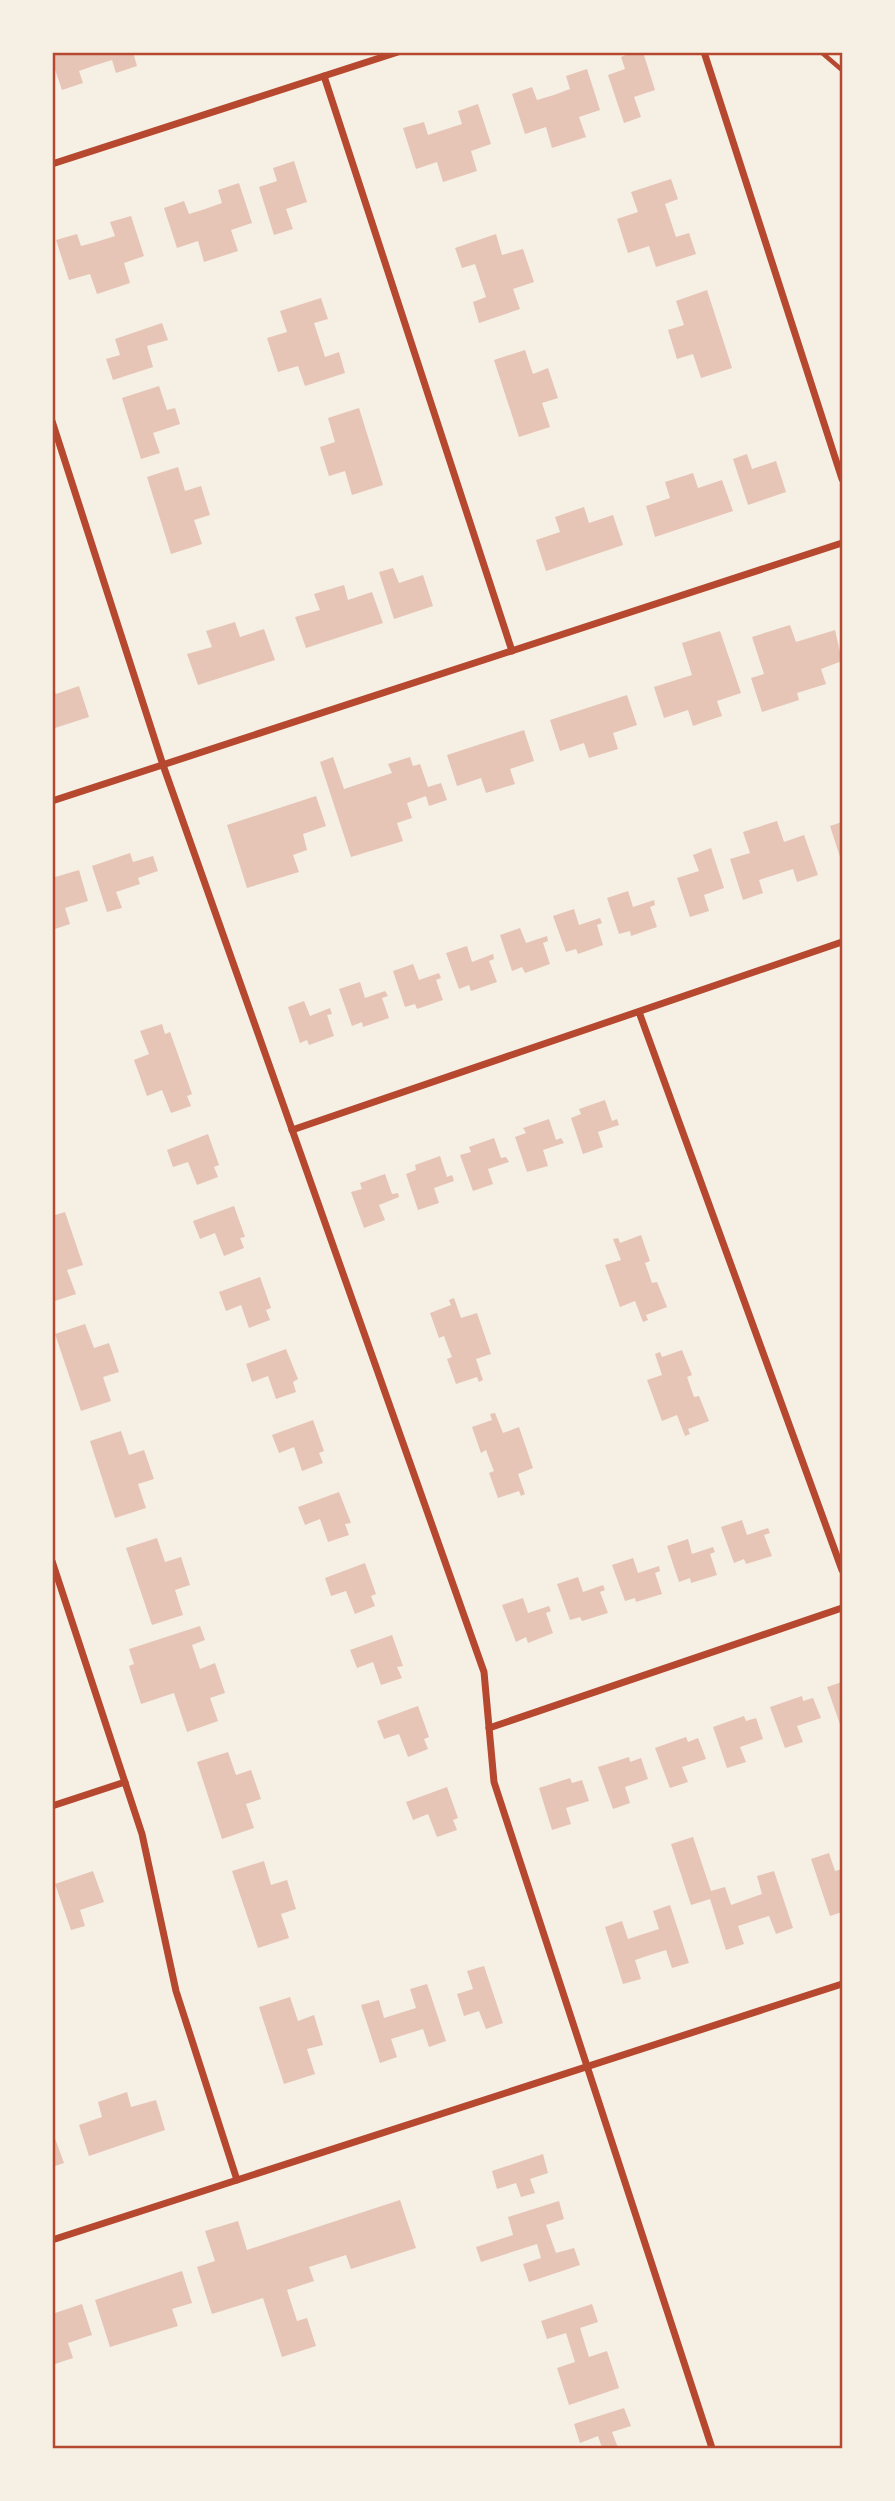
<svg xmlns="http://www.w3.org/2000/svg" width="895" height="2501" font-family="'Nunito Sans',sans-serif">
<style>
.building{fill:#e6c5b7}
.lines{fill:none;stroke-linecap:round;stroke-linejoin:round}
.path{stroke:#b5482f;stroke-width:4.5}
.minor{stroke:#b5482f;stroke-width:7}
.neatline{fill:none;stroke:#b5482f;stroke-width:2.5}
</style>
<rect width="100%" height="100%" fill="#f6efe4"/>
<!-- building -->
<g class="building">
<polygon points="52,52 133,52 137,66 116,73 112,60 93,66 79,71 83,83 62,90 52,61"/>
<polygon points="633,52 643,52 655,90 634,97 641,117 624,123 608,75 625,69 621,57"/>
<polygon points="587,69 600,110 579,117 586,137 552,148 546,127 525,134 512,94 532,87 537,100 554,95 570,89 566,76"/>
<polygon points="478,104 491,144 471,151 477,171 443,182 437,162 416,169 403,128 424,122 428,135 462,124 458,111"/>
<polygon points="294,161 307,202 286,209 293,229 274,235 259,187 277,181 273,168"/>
<polygon points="671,179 678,199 665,204 676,237 689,233 696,254 656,267 649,246 628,253 617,219 638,212 631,192"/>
<polygon points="239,183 252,223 231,230 238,251 204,262 198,241 177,248 164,208 184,201 189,214 205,209 222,203 218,190"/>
<polygon points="131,216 144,256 124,263 130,283 97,294 90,274 69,280 56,240 77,234 81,246 96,242 115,236 110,222"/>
<polygon points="496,234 502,255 523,249 534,282 513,289 520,309 479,323 473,302 486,297 475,264 462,268 455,248"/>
<polygon points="707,290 732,368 701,378 693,354 677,359 668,330 684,325 676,301"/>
<polygon points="321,298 328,319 314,323 325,357 339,352 345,373 305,386 298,366 278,372 267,338 287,332 280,311"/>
<polygon points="162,323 168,340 147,346 153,367 113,380 106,359 120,355 115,339"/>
<polygon points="525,350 533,374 548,368 558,398 542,403 550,427 519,437 494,360"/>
<polygon points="159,386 167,410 175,408 180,424 153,433 160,453 141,459 122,398"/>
<polygon points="359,408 383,485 352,495 345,471 329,476 320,447 335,442 328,418"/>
<polygon points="747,454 752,469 776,461 786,492 748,505 733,459"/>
<polygon points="178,467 185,491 201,486 210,515 194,520 202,544 171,554 147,477"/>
<polygon points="693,473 698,488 722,480 733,511 655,537 646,506 670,498 665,482"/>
<polygon points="584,507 589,523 613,515 623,545 546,571 536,540 560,532 555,517"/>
<polygon points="393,568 399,583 423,575 433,606 394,619 379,572"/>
<polygon points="344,585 348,600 372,592 383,623 306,648 295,617 320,610 314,594"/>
<polygon points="235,622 240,637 264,629 275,660 198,685 187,654 212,647 206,631"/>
<polygon points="790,625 796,642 835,630 842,661 821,669 826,684 797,693 799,700 762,712 751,678 764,674 752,637"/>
<polygon points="720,631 741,693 717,701 722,716 707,721 693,726 688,710 664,718 654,687 692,675 682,643"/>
<polygon points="52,686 56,694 79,686 89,717 52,729"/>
<polygon points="627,695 637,725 613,733 618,749 589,758 584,743 560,751 550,720"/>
<polygon points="524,730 534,761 510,769 515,784 486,793 481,778 457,786 447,755"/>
<polygon points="333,757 344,789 392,773 388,764 410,757 413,766 420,764 428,787 441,783 447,800 429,806 426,796 407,803 412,818 397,823 403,841 351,857 320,762"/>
<polygon points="316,796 326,826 303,834 307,850 293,855 299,872 247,888 227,825"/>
<polygon points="777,821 784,842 804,835 818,875 797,882 793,869 759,880 763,893 743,900 730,859 750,853 743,832"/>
<polygon points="842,822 842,863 830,826"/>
<polygon points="711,848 724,888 704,895 709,911 690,917 677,878 699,871 693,855"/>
<polygon points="130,853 133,862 153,856 158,871 138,878 140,884 116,892 122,908 107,912 92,866"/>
<polygon points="79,870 88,901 65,908 70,924 52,930 52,878"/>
<polygon points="628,891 633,907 654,900 655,905 650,907 657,927 631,936 630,931 619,934 607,898"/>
<polygon points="574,909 579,925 600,918 602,923 597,925 603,945 578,954 576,949 566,952 553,916"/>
<polygon points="520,928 526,943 547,936 548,941 543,943 550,964 525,973 522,967 512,971 500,935"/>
<polygon points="467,946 472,962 493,954 494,959 489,961 497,982 471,991 469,985 459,989 446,953"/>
<polygon points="413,964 419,980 439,973 441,978 436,980 443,1000 417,1009 415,1004 405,1007 393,971"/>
<polygon points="360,982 365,998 385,991 388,996 382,998 389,1018 363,1027 362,1022 352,1026 339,989"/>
<polygon points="304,1001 310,1016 330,1008 332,1014 327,1015 334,1036 309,1045 307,1040 300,1043 288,1007"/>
<polygon points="162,1024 165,1034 170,1032 192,1094 187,1096 191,1106 171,1113 162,1090 147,1096 134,1060 149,1054 140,1031"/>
<polygon points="605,1100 612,1121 617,1119 619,1125 598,1132 603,1147 583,1154 571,1118 581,1114 579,1109"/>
<polygon points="549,1119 556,1140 561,1138 564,1143 543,1150 548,1166 527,1172 515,1137 526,1133 523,1128"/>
<polygon points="208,1134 219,1165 214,1167 218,1177 197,1185 188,1162 173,1167 167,1150"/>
<polygon points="494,1138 501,1158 506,1157 509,1162 488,1169 493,1184 473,1191 460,1155 471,1152 469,1147"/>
<polygon points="440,1156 447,1177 452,1175 454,1181 434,1188 439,1203 418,1210 406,1174 416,1170 415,1165"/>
<polygon points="385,1174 392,1194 398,1193 399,1197 379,1205 385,1220 364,1228 351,1192 362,1189 360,1183"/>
<polygon points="234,1206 245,1237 240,1238 244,1248 224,1256 215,1233 200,1239 193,1221"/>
<polygon points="65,1212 83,1265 67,1270 76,1294 52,1302 52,1216"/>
<polygon points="641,1235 650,1261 645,1263 652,1283 657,1282 667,1307 646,1315 648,1320 643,1322 635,1301 620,1307 605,1265 621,1260 613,1239 618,1238 620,1243"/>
<polygon points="260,1277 271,1308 266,1310 270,1320 249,1328 241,1305 226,1311 219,1292"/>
<polygon points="454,1298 461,1318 477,1313 491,1354 476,1359 483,1380 479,1382 477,1377 456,1384 447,1359 452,1357 448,1347 444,1336 439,1338 430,1313 451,1305 449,1300"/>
<polygon points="85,1324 94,1348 109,1343 119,1372 103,1377 111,1401 81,1411 55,1334"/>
<polygon points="286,1349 298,1379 293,1382 296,1392 276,1399 268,1376 252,1382 246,1364"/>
<polygon points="682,1350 692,1375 687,1377 694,1397 699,1396 709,1421 688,1429 690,1434 685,1436 677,1415 662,1421 647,1380 662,1375 655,1354 660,1352 662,1357"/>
<polygon points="495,1413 503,1433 519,1427 533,1468 518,1474 525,1494 521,1496 519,1491 498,1498 489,1473 494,1471 490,1461 486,1450 481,1453 472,1427 492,1420 490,1414"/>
<polygon points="313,1420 324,1451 319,1453 323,1463 302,1471 294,1447 279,1453 272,1435"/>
<polygon points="121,1431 129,1455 144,1450 154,1479 138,1484 146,1508 115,1518 90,1441"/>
<polygon points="339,1492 351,1523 345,1524 349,1535 328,1542 320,1519 305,1525 298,1507"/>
<polygon points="742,1520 747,1535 768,1528 770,1533 764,1535 772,1556 746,1564 744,1559 734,1563 721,1527"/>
<polygon points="157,1538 165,1562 181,1557 190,1585 175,1590 183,1615 152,1625 126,1548"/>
<polygon points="688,1539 692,1554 713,1547 715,1552 710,1554 717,1575 691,1583 690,1578 679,1582 667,1546"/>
<polygon points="633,1558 638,1573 659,1566 660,1571 655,1573 662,1594 636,1602 635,1598 625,1601 612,1565"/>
<polygon points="365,1563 376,1594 371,1596 375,1606 355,1614 346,1591 331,1596 325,1578"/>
<polygon points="578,1577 583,1592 603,1585 605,1590 600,1592 608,1613 582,1621 580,1617 570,1620 557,1584"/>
<polygon points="523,1598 528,1613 549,1606 551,1611 546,1613 553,1633 528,1643 526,1637 516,1642 502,1605"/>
<polygon points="200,1626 205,1640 192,1645 200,1669 215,1663 225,1693 210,1698 218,1721 187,1732 174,1693 141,1704 129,1666 134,1664 129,1649"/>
<polygon points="392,1635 403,1666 397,1667 402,1678 381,1685 373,1662 357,1668 350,1650"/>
<polygon points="842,1682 842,1730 827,1687"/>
<polygon points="802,1696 803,1701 813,1698 821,1718 797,1726 803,1742 785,1748 770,1707"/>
<polygon points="418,1706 429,1737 424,1739 428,1749 408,1757 399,1734 384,1739 377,1721"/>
<polygon points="744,1716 746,1721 756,1718 763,1739 740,1747 746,1762 727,1768 713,1727"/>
<polygon points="686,1737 688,1742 698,1738 706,1759 682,1767 688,1782 670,1788 655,1748"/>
<polygon points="228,1752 236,1775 251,1770 261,1799 246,1804 254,1828 222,1839 197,1762"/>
<polygon points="629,1757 630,1762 641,1758 648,1779 625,1787 630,1803 613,1809 598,1767"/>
<polygon points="570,1778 572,1783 582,1780 589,1801 566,1808 571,1824 552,1830 539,1788"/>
<polygon points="447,1787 458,1818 453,1820 457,1830 437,1837 428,1814 413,1820 406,1802"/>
<polygon points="693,1837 711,1891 725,1887 731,1905 762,1894 757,1876 774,1871 793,1928 776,1934 769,1916 738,1926 744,1944 726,1950 710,1899 691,1905 671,1844"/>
<polygon points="829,1853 835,1871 842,1869 842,1912 830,1916 811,1859"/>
<polygon points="264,1861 271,1885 287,1880 296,1909 281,1914 289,1938 258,1948 232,1871"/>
<polygon points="93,1871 104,1902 80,1910 85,1926 71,1930 55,1884"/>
<polygon points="670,1905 689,1963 672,1968 666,1950 650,1955 635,1960 641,1979 623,1984 605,1927 622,1921 628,1939 659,1929 653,1911"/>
<polygon points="484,1966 503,2023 486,2029 479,2011 464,2016 457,1994 473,1989 467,1971"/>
<polygon points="427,1984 446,2041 429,2047 423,2029 391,2039 397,2057 380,2063 361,2005 379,2000 384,2018 416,2008 410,1989"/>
<polygon points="290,1997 298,2021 314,2015 323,2045 307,2049 315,2074 284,2084 259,2007"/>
<polygon points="127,2092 131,2107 156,2100 165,2130 89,2156 79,2125 102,2117 98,2102"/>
<polygon points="52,2130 64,2163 52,2167"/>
<polygon points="543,2154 548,2173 530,2179 535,2193 521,2197 516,2183 497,2189 492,2171"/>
<polygon points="400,2200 416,2248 351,2269 346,2255 309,2267 314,2281 287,2290 297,2321 307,2318 316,2346 282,2357 263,2298 212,2314 197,2267 215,2261 205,2231 238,2221 247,2250"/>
<polygon points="559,2201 564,2219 546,2225 556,2253 574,2248 580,2265 529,2282 523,2264 541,2258 537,2244 481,2262 476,2247 513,2235 508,2217"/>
<polygon points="182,2271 192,2303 172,2309 178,2326 110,2347 95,2300"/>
<polygon points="82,2304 92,2335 68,2343 73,2358 52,2365 52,2314"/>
<polygon points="592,2304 598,2322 580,2328 589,2357 607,2351 619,2388 569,2405 557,2368 575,2362 566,2333 547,2339 541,2321"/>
<polygon points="624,2408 631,2426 612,2432 618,2448 602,2448 598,2436 580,2443 574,2424"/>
</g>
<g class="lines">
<!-- path -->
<polyline class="path" points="821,52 842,70"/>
<!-- minor -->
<g class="minor">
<polyline points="704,52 842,479"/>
<polyline points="324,76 512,651"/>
<polyline points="52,164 398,52"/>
<polyline points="52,421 163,765 484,1672 494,1782 712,2448"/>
<polyline points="52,801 842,543"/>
<polyline points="639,1012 842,1570"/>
<polyline points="292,1130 842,942"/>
<polyline points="52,1561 142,1834 176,1991 237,2180"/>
<polyline points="489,1728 842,1608"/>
<polyline points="52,1806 125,1782"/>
<polyline points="52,2240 842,1984"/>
</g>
</g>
<!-- border -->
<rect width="895" height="2501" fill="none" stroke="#f6efe4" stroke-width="108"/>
<rect x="54" y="54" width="787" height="2393" class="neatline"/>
</svg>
